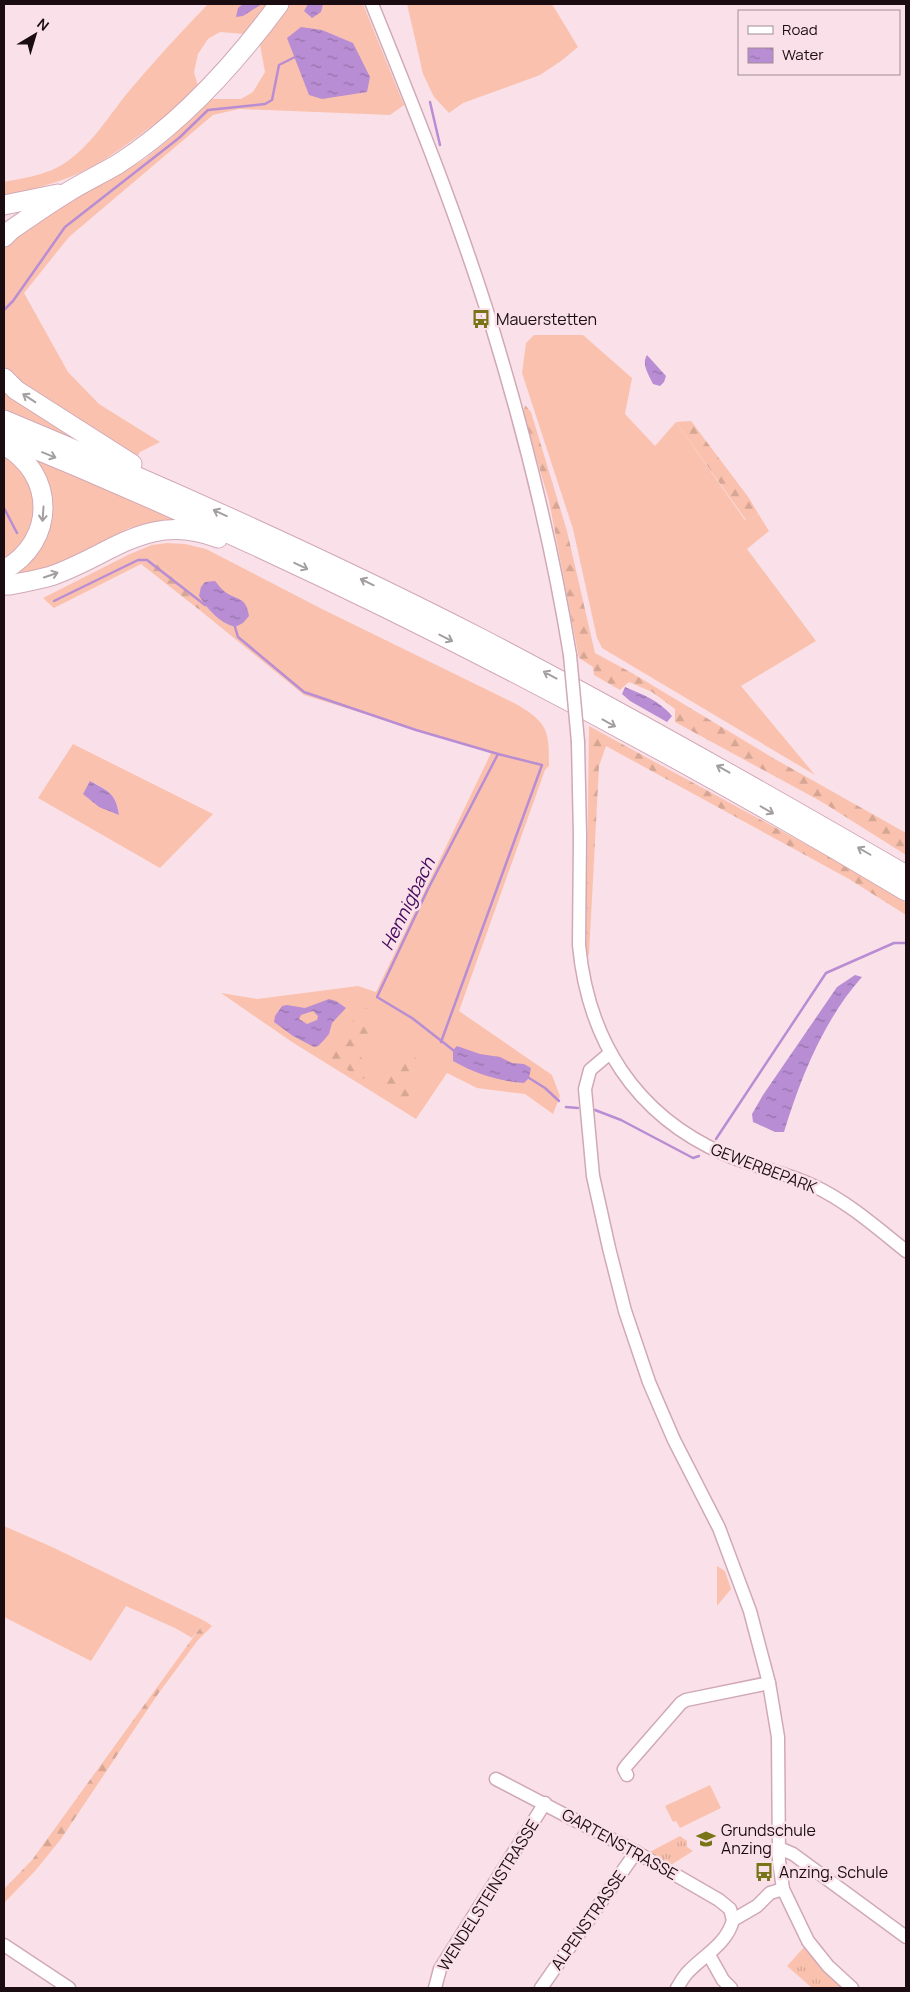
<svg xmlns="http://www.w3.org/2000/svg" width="910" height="1992" font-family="Manrope,sans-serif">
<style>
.grass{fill:#fac2ae;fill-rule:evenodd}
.forest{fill:url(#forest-firs)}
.park{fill:url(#park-tufts)}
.water{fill:url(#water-ripples);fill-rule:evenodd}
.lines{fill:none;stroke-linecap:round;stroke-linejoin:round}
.stream{stroke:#b88dd3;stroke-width:2.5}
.minor-casing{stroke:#d1a9b6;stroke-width:15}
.highway-casing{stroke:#d1a9b6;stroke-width:21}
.minor{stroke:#fff;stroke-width:12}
.highway{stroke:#fff;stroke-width:19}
.minor-bridge-casing{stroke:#d1a9b6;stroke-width:15;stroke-linecap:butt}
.minor-bridge{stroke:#fff;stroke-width:12}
.oneway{stroke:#a39ea0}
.labels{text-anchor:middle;stroke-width:5;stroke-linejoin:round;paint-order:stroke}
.poi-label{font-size:16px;fill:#1a0c11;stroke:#fae1e9;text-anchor:start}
.street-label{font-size:16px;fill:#1a0c11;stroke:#fae1e9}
.water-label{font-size:18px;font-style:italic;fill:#44085e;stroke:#fae1e9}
</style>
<defs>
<pattern id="forest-firs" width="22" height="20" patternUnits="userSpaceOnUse" patternTransform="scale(1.25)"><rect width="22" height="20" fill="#fac2ae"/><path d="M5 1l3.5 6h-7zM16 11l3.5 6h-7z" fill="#d6a695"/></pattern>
<pattern id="park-tufts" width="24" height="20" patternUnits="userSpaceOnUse" patternTransform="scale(1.25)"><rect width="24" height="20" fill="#fac2ae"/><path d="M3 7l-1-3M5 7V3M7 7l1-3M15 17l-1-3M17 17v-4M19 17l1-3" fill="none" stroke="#d6a695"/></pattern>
<pattern id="water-ripples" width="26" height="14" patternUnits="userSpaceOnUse" patternTransform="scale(1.25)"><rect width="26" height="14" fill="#b88dd3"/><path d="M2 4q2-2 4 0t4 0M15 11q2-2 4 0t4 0" fill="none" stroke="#9572aa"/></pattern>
</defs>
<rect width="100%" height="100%" fill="#fae1e9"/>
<!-- grass -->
<g class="grass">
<path d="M208 4H271L244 34 220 32 208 39 198 54 194 72 198 86C188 101 170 113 155 124 132 140 109 159 84 171 59 183 31 189 4 197V182C19 179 37 176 52 170 86 155 106 119 129 91 154 61 181 32 208 4Z"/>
<polygon points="286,4 363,4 404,105 390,115 239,109 213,115 69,237 24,293 68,372 99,404 160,442 140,452 136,460 4,370 4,242 40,216 76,199 145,159 172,137 211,99 241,99 253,92 265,72 260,45 263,36"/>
<polygon points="407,4 552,4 578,47 561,61 540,75 463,103 449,113 434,97 423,74"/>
<polygon points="534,335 583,335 632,378 625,414 655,446 676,422 745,520 759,515 769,531 747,549 816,641 741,686 815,775 602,648 597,638 573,529 522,373 526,343"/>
<polygon points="4,384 91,446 4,411"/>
<polygon points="4,447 35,481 38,526 4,563"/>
<polygon points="38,456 195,525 155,524 129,528 55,568 4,579 44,533 34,461"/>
<path d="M167 543 185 544 206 549 322 609 518 705C549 724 549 732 549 766L545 770 459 1011 552 1075 560 1096 553 1114 525 1094 477 1088 447 1073 416 1119 292 1042 221 993 257 999 358 986 376 992 491 753 304 695 202 612 187 587 151 559 54 608 43 598 130 554 152 545Z"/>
<path d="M73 744 213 814 160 868 38 798ZM90 781C108 790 116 794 119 815Z"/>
<polygon points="4,1526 52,1547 205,1621 192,1638 177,1629 126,1606 91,1661 4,1617"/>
<polygon points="717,1566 725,1571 731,1589 717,1606"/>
<polygon points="710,1785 721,1808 680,1828 676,1821 673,1822 665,1806"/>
</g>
<!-- forest -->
<g class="forest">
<polygon points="525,405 531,412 567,531 595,653 632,673 773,758 906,833 906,855 822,802 675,722 675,709 652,692 629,682 620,690 594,675 593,667 579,658 549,501 523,412"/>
<polygon points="691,421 749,498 759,515 746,520 676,422"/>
<polygon points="151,559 187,587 202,612 141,564"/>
<polygon points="589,726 853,870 906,903 906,915 849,879 606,746 599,766 589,955 586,955"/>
<polygon points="367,1008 374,1026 359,1049 358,1055 368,1063 369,1068 366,1078 361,1079 330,1058 330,1052 360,1011"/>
<polygon points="412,1055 421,1062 421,1070 411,1088 408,1101 403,1103 380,1087 382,1078"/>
<polygon points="205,1621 212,1626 198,1640 158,1694 61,1839 35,1871 4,1903 4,1889 32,1860"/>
</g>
<!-- park -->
<g class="park">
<polygon points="680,1836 687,1841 687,1847 693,1851 671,1865 648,1853"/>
<polygon points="806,1945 844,1988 812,1988 787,1966"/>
</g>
<!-- water -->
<g class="water">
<polygon points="243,4 262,4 243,16 236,17 238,8"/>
<polygon points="308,4 323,4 321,12 312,18 304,11"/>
<polygon points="301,27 322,30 353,43 370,77 367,92 322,99 309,95 287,38"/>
<path d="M647 355 666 376 664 382 660 386 653 384C649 375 641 364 647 355Z"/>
<path d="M215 581C218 584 220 588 224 591 236 601 246 595 249 616L243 623 235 627C218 622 208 609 199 596L201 587 205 582Z"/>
<path d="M625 687C642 694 660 701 672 716L667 722 630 701 622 694Z"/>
<path d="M90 781C108 791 116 793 119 815L99 807 83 794Z"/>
<path d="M855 975 862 977C823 1021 801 1077 784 1132H775L753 1122 752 1114 763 1095 837 987Z"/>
<path d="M329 999 336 1001 346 1008 332 1023 329 1034 324 1040 318 1046 314 1047 293 1036 274 1022 275 1016 282 1006 287 1005 305 1008ZM313 1011 318 1016 317 1020 307 1024 299 1019 301 1015Z"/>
<path d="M457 1046 480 1054 500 1057 512 1063 524 1064 531 1068 529 1078 524 1083C498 1081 476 1074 453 1061V1050Z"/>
</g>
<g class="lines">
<!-- stream -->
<g class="stream">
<polyline points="430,102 440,145"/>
<polyline points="4,310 13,301 65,227 179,138 208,110 265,104 272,100 279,65 295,57"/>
<polyline points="4,508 17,533"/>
<polyline points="54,601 138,560 147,560 205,605"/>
<polyline points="235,627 238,637 304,692 416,730 498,754 428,889 377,997 412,1018 453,1050"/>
<polyline points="441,1042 542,765 498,754"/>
<polyline points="529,1078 545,1088 559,1101"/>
<polyline points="566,1107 578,1108"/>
<polyline points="595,1110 621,1120 693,1158 699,1156"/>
<polyline points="716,1139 826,973 894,943 906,943"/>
</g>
<!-- minor casing -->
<g class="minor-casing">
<g id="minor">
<path d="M372 4C415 110 458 217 492 327 525 435 552 544 570 655"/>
<path d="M578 742 580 835 579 945C588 1040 635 1115 724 1154 753 1167 785 1172 814 1186 848 1202 877 1228 906 1251"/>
<polyline points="610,1053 590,1070 585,1089 593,1176 609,1248 625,1311 649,1382 674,1440 719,1528 750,1611 769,1683 778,1737 779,1861 783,1889 808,1941 828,1966 852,1988"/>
<polyline points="627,1775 624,1769 627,1765 681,1703 686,1700 769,1683"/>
<polyline points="496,1779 636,1852 719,1900 730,1909 733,1920"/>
<polyline points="779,1848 793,1854 906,1937"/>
<polyline points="4,1945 69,1988"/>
<polyline points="709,1955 723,1980 731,1988"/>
<polyline points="435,1988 440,1969 545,1803"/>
<polyline points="541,1988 636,1852"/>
<path d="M677 1988C680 1983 684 1976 688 1972 704 1955 727 1944 733 1920L757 1906 770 1893 783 1889"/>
</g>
</g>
<!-- highway casing -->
<g class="highway-casing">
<g id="highway">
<polyline points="4,205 58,194"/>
<path d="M4 237 11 230C30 217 48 204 68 192 84 182 101 174 118 164 182 123 234 65 279 4"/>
<polyline points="4,378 16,390 132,464"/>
<path d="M4 420C165 487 324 558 480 638 624 713 765 793 906 875"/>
<path d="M4 436C316 564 617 718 906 891"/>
<path d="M4 445C56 474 56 541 4 570"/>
<path d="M4 585H10C24 582 38 580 51 576 112 555 148 511 218 538"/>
</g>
</g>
<!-- minor -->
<use href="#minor" class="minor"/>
<!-- highway -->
<use href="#highway" class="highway"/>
<!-- minor-bridge casing -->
<g class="minor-bridge-casing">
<polyline id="minor-bridge" points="570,655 578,742"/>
</g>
<!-- minor-bridge -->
<use href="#minor-bridge" class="minor-bridge"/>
</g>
<!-- one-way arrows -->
<defs><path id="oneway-shaft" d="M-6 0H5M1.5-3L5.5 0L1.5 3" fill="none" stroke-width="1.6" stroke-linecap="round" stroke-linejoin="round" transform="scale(1.25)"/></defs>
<g class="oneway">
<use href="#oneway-shaft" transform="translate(29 398) rotate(-147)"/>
<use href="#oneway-shaft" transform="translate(49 455) rotate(22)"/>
<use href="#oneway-shaft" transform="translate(220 513) rotate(-155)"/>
<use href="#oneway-shaft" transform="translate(43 514) rotate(94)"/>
<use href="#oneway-shaft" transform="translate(301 566) rotate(25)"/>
<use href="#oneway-shaft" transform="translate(51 575) rotate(-19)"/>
<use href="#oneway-shaft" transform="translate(367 582) rotate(-154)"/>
<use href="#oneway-shaft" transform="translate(446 638) rotate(27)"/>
<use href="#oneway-shaft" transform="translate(550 675) rotate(-152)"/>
<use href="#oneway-shaft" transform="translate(609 723) rotate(29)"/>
<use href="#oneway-shaft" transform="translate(723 769) rotate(-151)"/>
<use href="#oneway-shaft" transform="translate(767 810) rotate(30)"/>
<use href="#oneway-shaft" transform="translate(864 851) rotate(-150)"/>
</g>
<!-- icons -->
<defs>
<g id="bus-bare" transform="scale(1.5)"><path d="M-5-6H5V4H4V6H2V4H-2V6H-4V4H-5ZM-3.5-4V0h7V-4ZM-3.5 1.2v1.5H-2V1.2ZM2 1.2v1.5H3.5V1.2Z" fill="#787417" stroke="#fae1e9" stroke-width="2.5" paint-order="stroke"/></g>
<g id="school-bare" transform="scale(1.5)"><path d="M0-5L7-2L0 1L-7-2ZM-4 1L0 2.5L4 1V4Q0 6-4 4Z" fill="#787417" stroke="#fae1e9" stroke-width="2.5" paint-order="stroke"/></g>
</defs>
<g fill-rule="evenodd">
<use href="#bus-bare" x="481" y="319"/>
<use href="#school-bare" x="706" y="1839"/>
<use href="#bus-bare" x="764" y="1872"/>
</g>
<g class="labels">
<!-- poi labels -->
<g class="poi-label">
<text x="496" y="325">Mauerstetten</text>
<text x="721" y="1836">Grundschule<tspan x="721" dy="18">Anzing</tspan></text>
<text x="779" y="1878">Anzing, Schule</text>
</g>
<!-- street labels -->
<g class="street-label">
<text transform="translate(764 1168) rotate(21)" y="6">GEWERBEPARK</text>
<text transform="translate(620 1844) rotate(29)" y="6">GARTENSTRASSE</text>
<text transform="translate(488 1895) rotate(-58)" y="6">WENDELSTEINSTRASSE</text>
<text transform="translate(588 1920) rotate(-55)" y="6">ALPENSTRASSE</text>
</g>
<!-- water labels -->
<g class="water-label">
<text transform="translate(408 904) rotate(-64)" y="6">Hennigbach</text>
</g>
</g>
<!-- border -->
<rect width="910" height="1992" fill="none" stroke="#1a0c11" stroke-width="10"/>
<!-- legend -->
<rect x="738" y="10" width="162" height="65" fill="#fae1e9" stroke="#a08c93"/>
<rect x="748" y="26" width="25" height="8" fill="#ffffff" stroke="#a08c93"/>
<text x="782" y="35" font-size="15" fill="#1a0c11">Road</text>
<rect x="748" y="48" width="25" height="15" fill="url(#water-ripples)" stroke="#a08c93"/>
<text x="782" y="60" font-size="15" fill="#1a0c11">Water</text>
<!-- north arrow -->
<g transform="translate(35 35) rotate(38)" stroke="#fae1e9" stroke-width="4" paint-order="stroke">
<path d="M0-4L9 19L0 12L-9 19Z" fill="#1a0c11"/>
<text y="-8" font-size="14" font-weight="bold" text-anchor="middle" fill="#1a0c11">N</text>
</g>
</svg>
